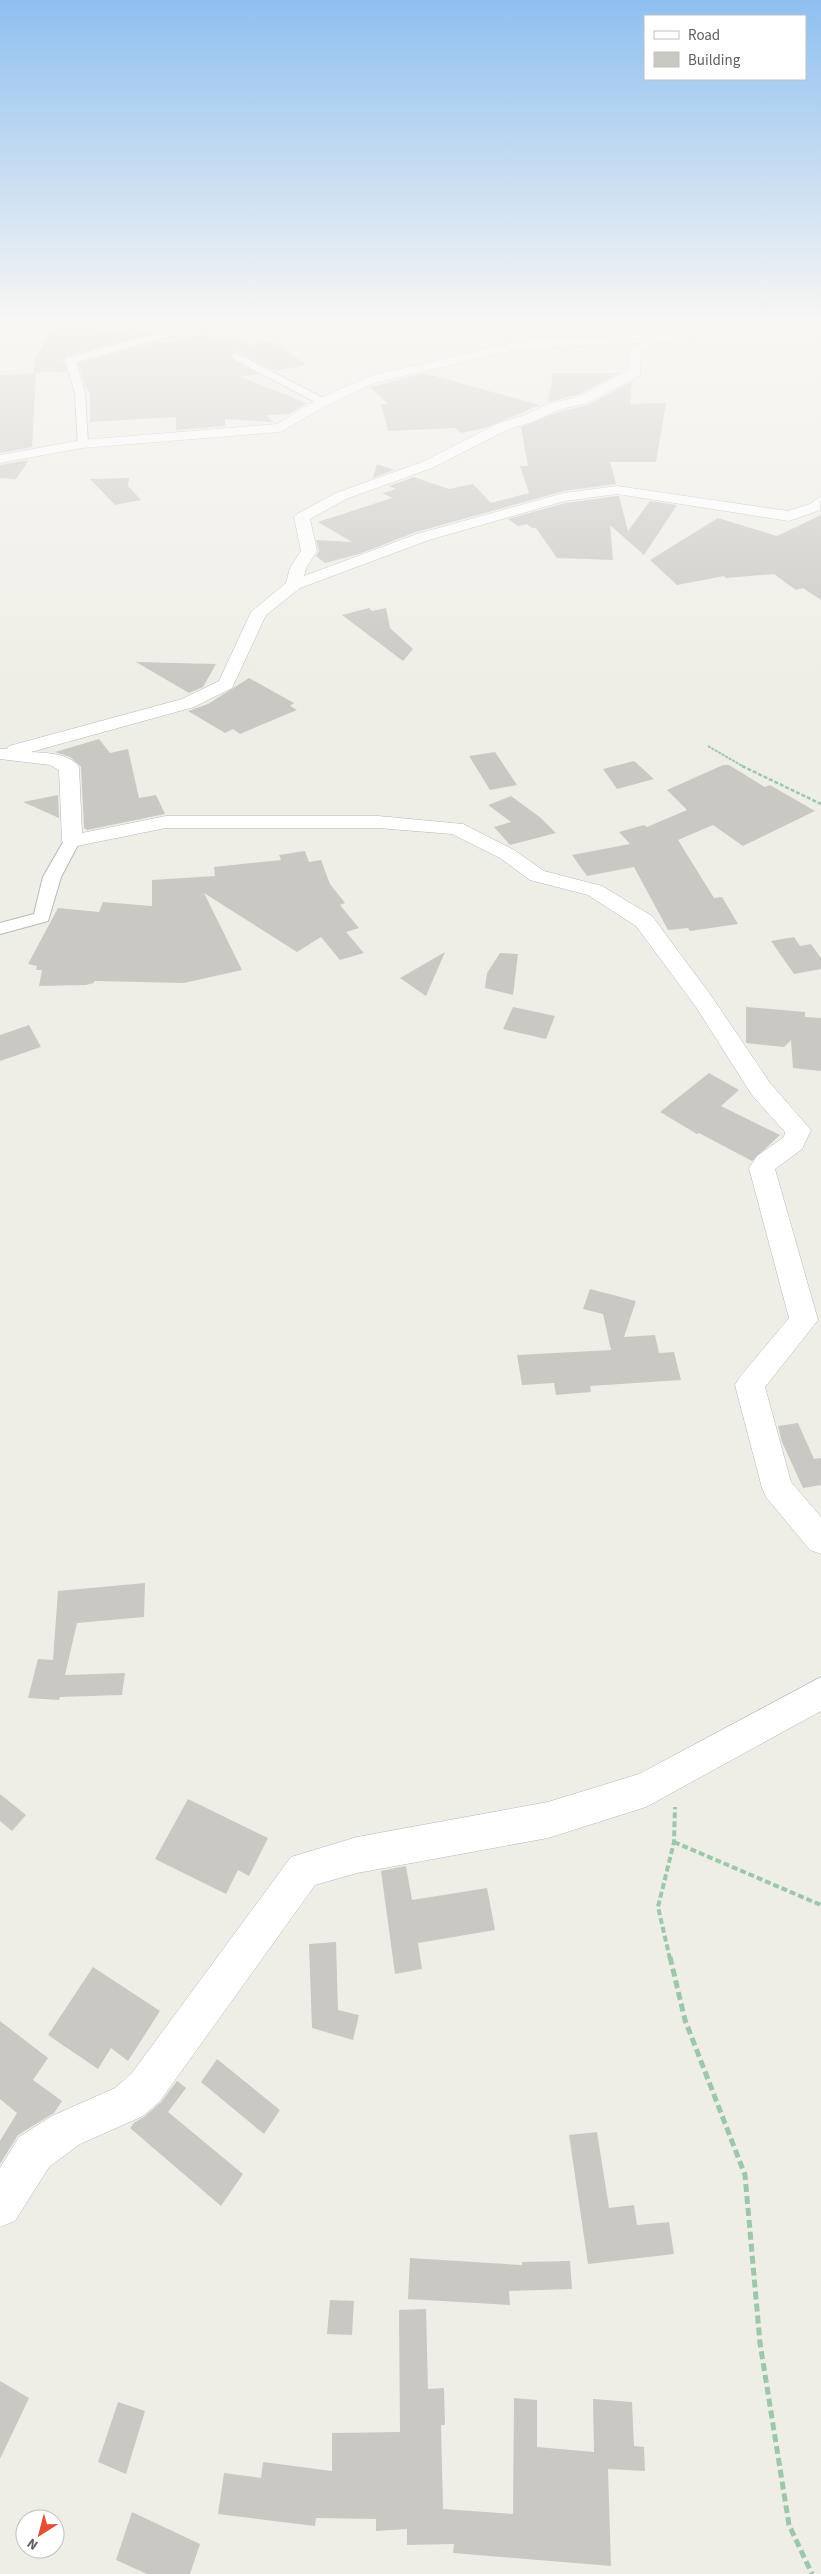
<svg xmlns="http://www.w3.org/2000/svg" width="821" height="2574" font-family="'Source Sans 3',sans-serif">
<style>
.building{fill:#cac8c3}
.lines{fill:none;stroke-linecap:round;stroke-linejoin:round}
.street-casing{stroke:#b6b8bc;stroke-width:2}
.secondary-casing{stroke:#b4b8bd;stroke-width:1}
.path-far3{stroke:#9cc7ab;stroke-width:2;stroke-dasharray:3 1;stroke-linecap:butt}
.path-far2{stroke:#9cc7ab;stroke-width:2.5;stroke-dasharray:4 2;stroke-linecap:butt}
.path-far1{stroke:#9cc7ab;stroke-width:4;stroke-dasharray:6 3;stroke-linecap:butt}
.path{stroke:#9cc7ab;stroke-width:5;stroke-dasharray:8 4;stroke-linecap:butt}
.street{fill:#fff;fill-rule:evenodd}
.secondary{fill:#fff;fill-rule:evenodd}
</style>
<rect width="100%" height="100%" fill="#efeee6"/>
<!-- building -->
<g class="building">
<polygon points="99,326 97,334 135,326 148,334 66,356 63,361 67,372 33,373 36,357 53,327"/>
<polygon points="201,334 220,338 230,336 249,345 272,341 307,365 275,371 237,351 231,353 230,358 258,374 241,377 307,403 289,414 266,415 273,422 225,419 225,426 176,430 176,417 90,422 90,394 86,388 78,363 160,341 164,343"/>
<polygon points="36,373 32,447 0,453 0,375"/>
<polygon points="424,373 539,405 540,405 485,428 461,433 455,428 388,431 381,404 388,404 370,387"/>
<polygon points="553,373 620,373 577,395 548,402"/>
<polygon points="632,381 630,404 666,403 656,462 610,462 616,484 564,491 416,532 359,554 325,563 316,556 319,551 316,540 352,542 318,522 392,498 383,493 396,489 389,486 414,477 449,489 473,484 491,503 529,493 520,466 528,466 521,427 558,412 588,405"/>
<polygon points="29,460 16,479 0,478 0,465"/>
<polygon points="377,464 394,470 373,478"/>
<polygon points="129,478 128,486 141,500 115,505 90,479"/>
<polygon points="617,496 619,496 628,531 650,501 677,505 644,555 610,525 613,560 557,558 536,528 532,528 527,524 518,526 508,519 565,503"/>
<polygon points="821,515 821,600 803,588 796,590 774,574 726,578 724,576 677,585 650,560 718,518 777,536"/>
<polygon points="369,608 372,611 386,608 390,628 413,649 403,661 342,615"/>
<polygon points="136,662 216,664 203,687 189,693"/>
<polygon points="249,678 294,703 290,706 297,710 240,734 233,729 225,733 188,711 208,704"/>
<polygon points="99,739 110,753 128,749 139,798 156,795 165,814 87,830 84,828 81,767 70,757 55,752"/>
<polygon points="495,752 517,785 490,790 469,756"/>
<polygon points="634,761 654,779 617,789 603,769"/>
<polygon points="723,765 729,765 765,787 770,785 815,811 743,846 713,825 678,840 714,898 722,897 738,924 690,931 688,928 668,930 634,867 587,876 572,855 630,844 619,832 644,825 647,827 687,810 667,790"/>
<polygon points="58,795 59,818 23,802"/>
<polygon points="511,796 541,818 556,833 510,845 494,827 511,822 488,805"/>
<polygon points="305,851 309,862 321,860 330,884 345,903 340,905 359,928 346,932 364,953 340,960 321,937 297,952 204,893 242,970 184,983 94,981 94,983 86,985 39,986 42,970 36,970 37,966 28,964 58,908 99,912 103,902 152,906 152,880 215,876 214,867 281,860 279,855"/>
<polygon points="794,937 800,946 811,944 821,958 821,969 794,974 771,941"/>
<polygon points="445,952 426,996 400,978"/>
<polygon points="500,953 518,954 513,995 485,988 487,973"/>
<polygon points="513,1007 555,1016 546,1039 503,1029"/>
<polygon points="746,1007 805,1012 805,1017 821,1018 821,1071 793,1068 791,1040 784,1047 746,1043"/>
<polygon points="29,1025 41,1047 0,1061 0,1035"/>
<polygon points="709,1073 739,1090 721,1106 780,1135 752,1161 699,1133 697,1134 660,1112"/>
<polygon points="590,1289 636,1301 624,1337 655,1335 659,1353 674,1352 681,1380 590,1386 591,1392 556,1395 554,1383 522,1385 517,1355 611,1350 603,1314 583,1309"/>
<polygon points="798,1423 814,1459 821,1458 821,1485 803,1488 782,1442 778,1426"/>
<polygon points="145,1583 144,1617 77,1623 65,1675 125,1673 122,1695 60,1697 59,1700 28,1698 38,1659 53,1660 58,1591"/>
<polygon points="0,1794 26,1815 12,1831 0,1821"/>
<polygon points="188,1799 268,1838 249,1876 238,1870 226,1894 155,1859"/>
<polygon points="406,1866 412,1900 487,1888 495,1930 418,1943 422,1969 395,1974 381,1871"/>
<polygon points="336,1942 338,2010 359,2015 353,2040 312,2028 309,1944"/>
<polygon points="93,1967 160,2011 128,2061 111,2048 98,2069 48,2035"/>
<polygon points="0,2021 48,2058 33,2080 62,2101 54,2113 18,2135 0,2164 0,2141 17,2113 0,2099"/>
<polygon points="217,2059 280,2110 264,2134 201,2082"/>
<polygon points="177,2081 186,2088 168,2112 243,2174 221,2206 130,2128 135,2122 144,2117 161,2102"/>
<polygon points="597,2132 609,2208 634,2205 637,2225 669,2222 674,2254 588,2264 569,2135"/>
<polygon points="410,2258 522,2265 522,2262 570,2261 572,2289 509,2291 510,2305 408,2299"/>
<polygon points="330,2300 354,2301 352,2335 327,2334"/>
<polygon points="426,2309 428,2389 444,2388 445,2425 441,2425 443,2509 513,2514 514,2398 537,2400 537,2447 594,2452 593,2399 632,2402 634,2446 644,2447 645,2471 608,2469 611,2566 453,2553 454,2544 407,2545 407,2529 376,2531 376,2519 316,2518 315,2526 218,2514 224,2473 261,2478 263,2462 332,2471 332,2433 400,2432 399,2310"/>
<polygon points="0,2381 29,2398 0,2459"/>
<polygon points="118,2402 145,2411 126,2474 98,2462"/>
<polygon points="132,2512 200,2544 190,2574 147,2574 116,2560"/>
</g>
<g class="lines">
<!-- street casing -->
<g class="street-casing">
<g id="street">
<polygon points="209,322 217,324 76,362 85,393 88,444 82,447 78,446 75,393 65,360 66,358 145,336"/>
<polygon points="236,353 327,400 329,402 327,404 319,404 232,358 232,354"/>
<polygon points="72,836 80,841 61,877 48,921 0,934 0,923 34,914 43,877 66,837"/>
</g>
</g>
<!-- secondary casing -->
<g class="secondary-casing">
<g id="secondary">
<path d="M659 322H671L676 331 712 322H731L729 325 683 338 661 341 641 353 640 375 587 403 557 410 535 421 509 429 432 468 346 499 310 519 317 551 306 568 304 576 417 534 564 493 617 486 788 511 810 504 821 496 820 510 789 521 617 494 565 501 429 540 300 588 266 615 232 688 194 707 31 752C46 753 69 753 79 767L82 833 166 816H378L463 824 514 850 544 871 602 886 652 916 712 997 770 1083 811 1130 802 1149 775 1169 818 1320 765 1387 791 1482 821 1517V1554L810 1550 766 1497 762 1488 735 1385 740 1377 789 1318 749 1168 757 1156 784 1137 785 1132 752 1095 696 1007 636 926 588 895 530 880 500 858 452 834 378 828H166L72 847 65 845 62 841 59 770 50 765 0 759V749H7L9 746 182 699 219 681 251 612 286 583 290 568 301 551 294 517 297 514 336 493 422 462 499 423 525 415 547 404 578 397 629 370V352L641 343 520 349 374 383 328 405 280 432 82 448 0 463V455L82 440 277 424 318 399 370 376 520 341 655 334 663 331Z"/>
<polygon points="821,1677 821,1711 646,1807 548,1838 357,1873 315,1885 160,2101 143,2116 80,2144 49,2167 15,2221 0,2227 0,2168 19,2137 52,2116 115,2088 132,2073 291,1857 357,1837 548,1802 639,1774"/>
</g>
</g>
<!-- path-far3 -->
<polyline class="path-far3" points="708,746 744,767"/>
<!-- path-far2 -->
<polyline class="path-far2" points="742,766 821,804"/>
<!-- path-far1 -->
<g class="path-far1">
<polyline points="674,1842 821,1905"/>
<polyline points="670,1959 658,1907 674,1842 675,1807"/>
</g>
<!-- path -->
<polyline class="path" points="670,1957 685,2020 745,2175 760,2343 789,2525 812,2574"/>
<!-- street -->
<use href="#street" class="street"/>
<!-- secondary -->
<use href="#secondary" class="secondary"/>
</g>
<!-- sky -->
<linearGradient id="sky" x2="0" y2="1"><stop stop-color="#8ec0f0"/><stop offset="0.47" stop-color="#f8f7f4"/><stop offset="1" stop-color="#f8f7f4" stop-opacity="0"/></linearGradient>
<rect width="821" height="682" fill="url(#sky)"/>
<!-- legend -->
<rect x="644" y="15" width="162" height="65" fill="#ffffff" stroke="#bec0c2"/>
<rect x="654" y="31" width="25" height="8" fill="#ffffff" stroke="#bec0c2"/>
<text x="688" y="40" font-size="15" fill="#5d6166">Road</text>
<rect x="654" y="52" width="25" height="15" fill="#cac8c3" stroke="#bec0c2"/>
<text x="688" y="65" font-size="15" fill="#5d6166">Building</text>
<!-- north arrow -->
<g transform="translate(40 2534) rotate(216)"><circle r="24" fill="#ffffff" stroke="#bec0c2"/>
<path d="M0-4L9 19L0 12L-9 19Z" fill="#e64d35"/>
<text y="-8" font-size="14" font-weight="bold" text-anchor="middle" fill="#5d6166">N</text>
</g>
</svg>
